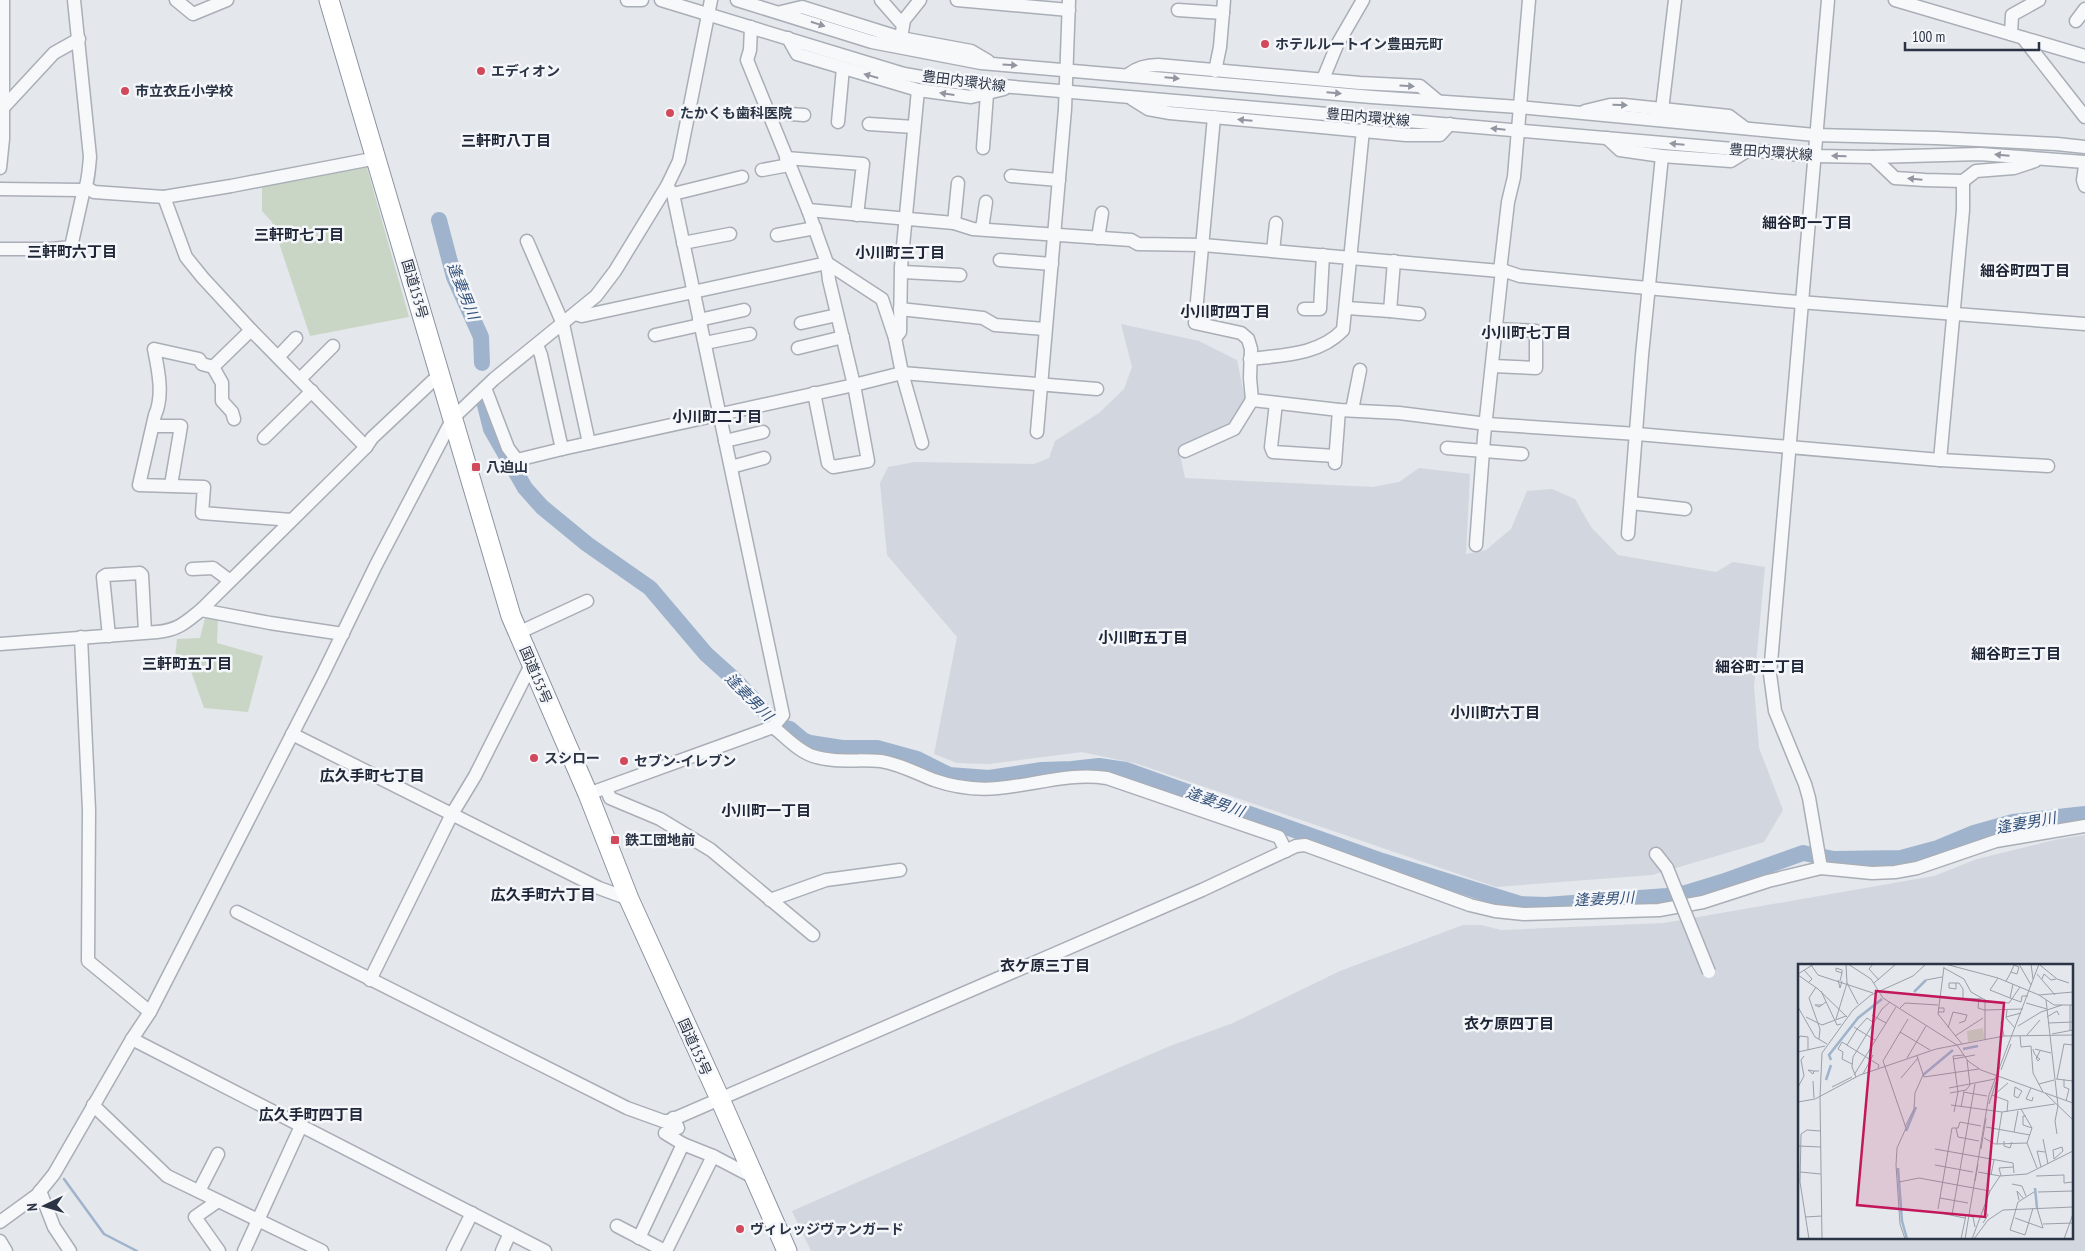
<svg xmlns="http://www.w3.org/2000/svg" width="2085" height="1251" font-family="'PT Sans Narrow','Noto Sans JP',sans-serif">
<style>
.built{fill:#d2d6de;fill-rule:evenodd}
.green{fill:#c9d6c5}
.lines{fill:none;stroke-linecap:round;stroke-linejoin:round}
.stream{stroke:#9fb4cc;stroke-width:2.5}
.river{stroke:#9fb4cc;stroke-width:16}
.minor-casing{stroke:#a9aeb7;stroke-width:15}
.highway-casing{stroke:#8b94a3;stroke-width:21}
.minor{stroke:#f7f8fa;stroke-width:12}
.highway{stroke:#fff;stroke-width:19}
.minor-bridge-casing{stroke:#a9aeb7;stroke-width:15;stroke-linecap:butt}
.minor-bridge{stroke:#f7f8fa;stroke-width:12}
.oneway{fill:#9196a0}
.poi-dot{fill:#d1495b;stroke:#f4f6f9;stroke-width:2}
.labels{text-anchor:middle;stroke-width:5;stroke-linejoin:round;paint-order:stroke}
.poi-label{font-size:14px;font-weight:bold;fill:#2b3445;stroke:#f4f6f9;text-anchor:start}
.street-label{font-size:14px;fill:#2b3445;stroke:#f4f6f9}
.neighbourhood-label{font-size:15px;font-weight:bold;fill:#1d2536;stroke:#f4f6f9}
.water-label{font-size:15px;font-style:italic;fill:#34527a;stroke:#f4f6f9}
.inset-river{fill:none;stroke:#9fb4cc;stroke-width:2.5}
.inset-road{fill:none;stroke:#9a9fa9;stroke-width:1}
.view{fill:#c2185b;fill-opacity:0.15;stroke:#c2185b;stroke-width:2.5}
.inset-edge{fill:none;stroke:#2b3445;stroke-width:2.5}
</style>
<rect width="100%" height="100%" fill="#e4e7ec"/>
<!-- built -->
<g class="built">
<polygon points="1121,324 1199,341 1237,360 1246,404 1223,433 1180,454 1185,478 1373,487 1399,482 1419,468 1470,474 1466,554 1486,550 1511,529 1527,491 1552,489 1575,499 1591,527 1618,555 1716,572 1733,562 1765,567 1754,686 1759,748 1783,810 1764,842 1652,875 1496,887 1138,764 1082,752 989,764 957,763 934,754 957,637 887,555 880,483 888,467 915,462 1034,464 1049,458 1055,441 1099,413 1124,389 1132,367"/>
<path d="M2085 835V1251H811L792 1211 1107 1073 1170 1046 1233 1023 1340 971 1463 925H1481L1501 930 1664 923 1934 876 1977 859 2059 839ZM1799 965H2071V1237H1799Z"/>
</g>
<!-- green -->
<g class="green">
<polygon points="366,164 409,317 310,336 272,222 262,211 262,186"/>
<polygon points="205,618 218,620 217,643 263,656 248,712 204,708 191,671 175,658 177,639 200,638"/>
</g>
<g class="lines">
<!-- stream -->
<polyline class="stream" points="64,1179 104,1234 137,1251"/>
<!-- river -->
<g class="river">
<polyline points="439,220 454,277 481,337 482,363"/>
<polyline points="484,401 491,429 525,488 542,507 587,544 650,588 706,654 736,681 778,726 790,729 803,740 810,743 842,748 877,748 917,759 949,775 989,778 1042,770 1072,769 1099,766 1126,770 1382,861 1520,904 1546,905 1667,896 1686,893 1722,882 1803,853 1834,859 1901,858 1938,848 1974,833 2013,822 2085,814"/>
</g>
<!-- minor casing -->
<g class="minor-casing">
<g id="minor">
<polyline points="176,0 193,14 227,0"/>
<polyline points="627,0 642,0"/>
<polyline points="661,0 904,74 944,81 1814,156 1873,157 1980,154 2085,162"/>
<polyline points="737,0 872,42 981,63 1372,97 1519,107 1815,135 1936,138 2057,144 2085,147"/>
<polyline points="881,0 902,24"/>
<polyline points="957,0 1069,10"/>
<polyline points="1895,0 2085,56"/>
<polyline points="1178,10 1223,13"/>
<polyline points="781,12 802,7 901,38 971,51 988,61"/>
<polyline points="2076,21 2085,9"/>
<polyline points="751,27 750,50 747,60 808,210 827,263 829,280 854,385 868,461 833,467 828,463 814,393"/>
<polyline points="2011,34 2012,15 2039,0"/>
<polyline points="788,38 797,54 918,90 971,97 1004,89"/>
<polyline points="901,38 904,20 920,0"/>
<polyline points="2023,38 2085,117"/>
<polyline points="1215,71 1220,47 1224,0"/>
<path d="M1129 74C1138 67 1147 65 1158 65L1360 83 1420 86 1438 101"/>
<polyline points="1323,79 1337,45 1363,0"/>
<polyline points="1132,99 1148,109 1170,113 1406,135 1440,135 1450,124"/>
<polyline points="3,108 54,53 79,39"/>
<polyline points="1662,110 1675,0"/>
<polyline points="1585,111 1610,105 1624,105 1729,116 1745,128"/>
<polyline points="770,117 777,113 804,115"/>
<polyline points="1214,117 1195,323 1241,333 1248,339 1251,349 1250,378 1252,400 1339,410 1399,413 1487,424 1637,434 1940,460 2048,466"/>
<polyline points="838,122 843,68"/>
<polyline points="869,124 914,127"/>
<polyline points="1607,138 1620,150 1662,156 1731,161 1747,151"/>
<polyline points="983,148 987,94"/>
<polyline points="1873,157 1895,178 1925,180 1963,181 1976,171 2014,168 2035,161"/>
<polyline points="786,158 863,164 857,215"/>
<polyline points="2085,166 2083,180 2085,186"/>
<polyline points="0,168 3,139 3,0"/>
<polyline points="762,170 789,165"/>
<polyline points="1011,176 1059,180"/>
<polyline points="0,189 81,190 87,188 94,192 164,197 231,186 377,158"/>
<polyline points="673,194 742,177"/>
<polyline points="164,197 186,257 203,278 251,330 366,447"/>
<polyline points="808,210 954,223 973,229 1131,240 1138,244 1203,245 1500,271 1502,270"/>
<polyline points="954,223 958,183"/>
<polyline points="982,229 986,202"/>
<polyline points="777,235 815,228"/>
<polyline points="1098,238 1102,213"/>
<polyline points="527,241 563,324 589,443"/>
<polyline points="683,243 730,234"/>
<path d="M0 249H52L71 247 83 193C88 186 89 167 90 157L74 0"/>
<polyline points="1273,251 1276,223"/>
<polyline points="1000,260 1052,264"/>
<polyline points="1502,270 1520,276 1786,301 2085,324"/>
<polyline points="1500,271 1508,202 1514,177 1529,0"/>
<polyline points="903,272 960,275"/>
<polyline points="1347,308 1390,311 1394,261"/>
<polyline points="900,309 983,318 995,325 1045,329"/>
<polyline points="1304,309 1320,309 1323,255"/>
<polyline points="1390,311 1419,314"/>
<polyline points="575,314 582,316 827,263 882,299 895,338 902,373 922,443"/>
<polyline points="699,320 744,310"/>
<polyline points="801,323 837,315"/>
<polyline points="655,335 700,325"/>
<polyline points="895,338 900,332 901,267 918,90"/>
<polyline points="705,343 750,334"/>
<polyline points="537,345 541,355 562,449 854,385 902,373 1097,389"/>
<polyline points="798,348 843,337"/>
<polyline points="278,357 296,338"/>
<path d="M1250 359C1283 355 1319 355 1343 330L1363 130"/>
<polyline points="1493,366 1536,368 1536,331 1497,329"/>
<polyline points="213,367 251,330"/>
<polyline points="300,379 333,346"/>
<polyline points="485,388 508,448 517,460 562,449"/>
<polyline points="1276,403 1271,447 1273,452 1335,456"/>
<polyline points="1352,410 1360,370"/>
<path d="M234 419 232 412 222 401V383L213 367 202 364 199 359 154 349C158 369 164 395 155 415L139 485 204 487 202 513 291 520"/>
<polyline points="153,426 181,426 171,485"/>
<polyline points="1037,432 1065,109 1069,0"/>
<polyline points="264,438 312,391"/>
<polyline points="725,441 763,432"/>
<polyline points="1447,448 1522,454"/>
<polyline points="1185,451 1234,429 1252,400"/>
<polyline points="1940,460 1963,210 1963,181"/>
<polyline points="1335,463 1339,410"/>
<polyline points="731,467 764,458"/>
<polyline points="1631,503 1685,509"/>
<polyline points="1628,534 1642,355 1662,156"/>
<polyline points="1476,545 1484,437 1502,270"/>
<polyline points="192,569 213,568 229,580"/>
<polyline points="201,610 270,623 343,634"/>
<polyline points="518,633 587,601"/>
<polyline points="109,636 103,577 106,575 140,573 142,575 145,632"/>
<polyline points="81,637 89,810 88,961 150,1012"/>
<path d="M0 644 157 632C178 630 185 623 201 610L366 447 372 438 440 374"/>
<path d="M773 727C785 736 798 751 813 756 834 763 859 759 881 761 900 764 916 773 934 780 954 787 976 790 998 788 1034 785 1070 772 1107 778L1279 837 1286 851"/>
<polyline points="292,734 599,888 629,899"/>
<polyline points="606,788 610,798 660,819 711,850 813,935"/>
<polyline points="588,794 773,727 783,715 673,194 667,186"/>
<polyline points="1656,854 1667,868"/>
<polyline points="1821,868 1809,798 1805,784 1775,711 1770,674 1828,0"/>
<polyline points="770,900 826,880 900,870"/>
<polyline points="237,912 627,1108 663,1121 669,1121 1202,890 1296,846 1305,845 1470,905 1495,911 1524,914 1659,910 1703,902 1768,881 1821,868 1872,873 1895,872 1917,868 1996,841 2085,826"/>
<polyline points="370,980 452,814 475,776 531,665"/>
<polyline points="132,1039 545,1251"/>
<polyline points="93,1105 167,1176 322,1251"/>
<polyline points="673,1118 678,1128 665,1133 683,1144 713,1156"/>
<polyline points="40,1191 54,1227 70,1251"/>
<polyline points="199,1191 218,1154"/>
<polyline points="218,1201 195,1217 219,1251"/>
<polyline points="0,1222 37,1195 54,1174 132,1039 150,1012 322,676 376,565 453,418 494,379 596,296 615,271 667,186 679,161 711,0"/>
<polyline points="617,1226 665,1251"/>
<polyline points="639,1238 683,1144"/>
<polyline points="0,1241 6,1251"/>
<polyline points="244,1251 301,1126"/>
<polyline points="453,1251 472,1213"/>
<polyline points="502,1251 510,1233"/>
<polyline points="666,1251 713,1156 755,1178"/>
</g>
</g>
<!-- highway casing -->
<g class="highway-casing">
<polyline id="highway" points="329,0 511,616 588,794 629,899 720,1099 787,1251"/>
</g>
<!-- minor -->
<use href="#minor" class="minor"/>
<!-- highway -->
<use href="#highway" class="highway"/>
<!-- minor-bridge casing -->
<g class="minor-bridge-casing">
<polyline id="minor-bridge" points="1667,868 1709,972"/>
</g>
<!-- minor-bridge -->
<use href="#minor-bridge" class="minor-bridge"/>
</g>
<!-- one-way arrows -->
<defs><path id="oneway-solid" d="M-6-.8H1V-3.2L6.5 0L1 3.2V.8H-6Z" transform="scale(1.25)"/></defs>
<g class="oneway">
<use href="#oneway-solid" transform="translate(818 24) rotate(18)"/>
<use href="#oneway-solid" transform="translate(1010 65) rotate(4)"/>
<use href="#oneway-solid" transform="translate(871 76) rotate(-164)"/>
<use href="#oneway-solid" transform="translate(1172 78) rotate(5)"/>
<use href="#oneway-solid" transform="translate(1407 86) rotate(3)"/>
<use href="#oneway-solid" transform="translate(1334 93) rotate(5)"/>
<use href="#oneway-solid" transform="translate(947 94) rotate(-172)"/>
<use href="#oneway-solid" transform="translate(1620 105) rotate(2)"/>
<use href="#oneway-solid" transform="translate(1245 120) rotate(-175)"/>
<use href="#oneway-solid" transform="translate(1498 129) rotate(-174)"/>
<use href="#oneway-solid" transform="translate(1677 144) rotate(-175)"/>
<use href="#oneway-solid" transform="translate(2002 155) rotate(-175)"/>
<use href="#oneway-solid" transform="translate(1839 156) rotate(-179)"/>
<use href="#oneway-solid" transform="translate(1915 179) rotate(-175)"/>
</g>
<!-- markers -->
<g class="poi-dot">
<circle cx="1265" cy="44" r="5"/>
<circle cx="481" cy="71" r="5"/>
<circle cx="125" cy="91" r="5"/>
<circle cx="670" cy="113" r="5"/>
<rect x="471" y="462" width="10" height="10" rx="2.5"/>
<circle cx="534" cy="758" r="5"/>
<circle cx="624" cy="761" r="5"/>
<rect x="610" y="835" width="10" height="10" rx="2.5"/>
<circle cx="740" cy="1229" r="5"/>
</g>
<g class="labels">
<!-- poi labels -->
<g class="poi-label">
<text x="1275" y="49">ホテルルートイン豊田元町</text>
<text x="491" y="76">エディオン</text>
<text x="135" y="96">市立衣丘小学校</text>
<text x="680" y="118">たかくも歯科医院</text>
<text x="486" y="472">八迫山</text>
<text x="544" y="763">スシロー</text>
<text x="634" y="766">セブン-イレブン</text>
<text x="625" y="845">鉄工団地前</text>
<text x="750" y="1234">ヴィレッジヴァンガード</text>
</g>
<!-- street labels -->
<g class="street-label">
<text transform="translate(964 81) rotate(7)" y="5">豊田内環状線</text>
<text transform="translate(1368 117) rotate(5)" y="5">豊田内環状線</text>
<text transform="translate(1771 152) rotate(4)" y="5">豊田内環状線</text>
<text transform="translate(415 289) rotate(74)" y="5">国道153号</text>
<text transform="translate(536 675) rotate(67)" y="5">国道153号</text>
<text transform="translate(695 1047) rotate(66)" y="5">国道153号</text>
</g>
<!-- neighbourhood labels -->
<g class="neighbourhood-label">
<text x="506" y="146">三軒町八丁目</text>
<text x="1807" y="228">細谷町一丁目</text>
<text x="299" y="240">三軒町七丁目</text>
<text x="72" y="257">三軒町六丁目</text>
<text x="900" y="258">小川町三丁目</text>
<text x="2025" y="276">細谷町四丁目</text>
<text x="1225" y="317">小川町四丁目</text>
<text x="1526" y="338">小川町七丁目</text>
<text x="717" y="422">小川町二丁目</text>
<text x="1143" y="643">小川町五丁目</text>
<text x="2016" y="659">細谷町三丁目</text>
<text x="187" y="669">三軒町五丁目</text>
<text x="1760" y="672">細谷町二丁目</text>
<text x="1495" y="718">小川町六丁目</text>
<text x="372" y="781">広久手町七丁目</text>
<text x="766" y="816">小川町一丁目</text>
<text x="543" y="900">広久手町六丁目</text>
<text x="1045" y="971">衣ケ原三丁目</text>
<text x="1509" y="1029">衣ケ原四丁目</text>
<text x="311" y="1120">広久手町四丁目</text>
</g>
<!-- water labels -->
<g class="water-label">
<text transform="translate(463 291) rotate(68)" y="5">逢妻男川</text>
<text transform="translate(749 697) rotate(45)" y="5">逢妻男川</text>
<text transform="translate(1215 802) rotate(20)" y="5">逢妻男川</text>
<text transform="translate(2026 823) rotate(-10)" y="5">逢妻男川</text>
<text transform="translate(1604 899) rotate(-3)" y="5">逢妻男川</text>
</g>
</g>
<!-- overview -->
<g transform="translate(1798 964)">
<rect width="275" height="275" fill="#e4e7ec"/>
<path d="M185 64 186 75 170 78 169 67Z" fill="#c9d6c5"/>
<path class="inset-river" d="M116 28 128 16M165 85 180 82M33 96 31 91 60 54 84 35M125 111 155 86M28 116 33 101M108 167 118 143M100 204 104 257 109 275M237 224 239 244"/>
<path class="inset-road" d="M50 0 73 15 85 34 159 81 170 97 183 106 275 139M75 0 71 5 81 16M147 0 200 14 241 31 275 28M221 0 233 21M233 0 235 15M13 1 20 11 75 29M242 1 259 15 271 19M146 3 140 50 164 80M146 4 166 15 173 28 189 37 211 39 222 23M6 6 14 15 10 19M0 10 16 0M239 10 257 31M0 11 20 25 49 53M200 14 192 26 212 34M244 15 246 10 253 16 258 15M40 16 42 24 44 17M128 16 144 13M42 17 44 9 38 7V4L44 6V9M208 17 212 10 216 1 221 3 219 10 213 8M49 19 60 40M76 19 98 0M158 19V25L151 24V19H161L165 25V34M215 20 212 34 223 38 224 32H230M18 23 11 34 22 65 21 75M23 27 39 61 43 60M241 31 256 41H275M140 33 184 35M181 34 180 44 186 46 225 45M248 36 260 142 257 157 259 170M228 39 249 45M24 41H17L21 43 28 38M0 43 17 73 29 80M140 44H146V48H140M101 45 107 39 140 41M209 46 208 54 217 64M74 51 88 59M8 53 24 61 48 52M208 53 223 49M249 53 259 47 261 51M38 55 49 19 48 0M206 55 203 58 206 72M76 59 69 54 59 65 77 76M250 59 275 58M220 62 243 48 264 41M150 64 155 48 169 51 167 57 161 59M272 66V41M102 68 132 86M254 70 275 66M229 71 242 56M157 72 185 54M222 72 223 83 233 82 235 109 245 128M0 76 2 72 10 73V86M187 76V36M44 78 81 101 80 104M44 78 40 85 45 88 44 95 54 100M49 81 59 65 56 63M235 85 236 89 239 93 240 94 242 95 240 97 238 94 239 93 242 87M237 85 253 89M0 88 27 82M119 92 126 113 181 105M109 94 128 62M155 95 177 91M203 106 213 80M16 107 10 106 15 110 16 107H21M65 110 75 91M56 111 98 43M58 113 54 103 55 93 84 45 92 38M103 114 120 94M258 115 275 117M259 115 266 80 275 81M266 115V123L271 125 268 137M15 117 16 134M241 120 256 116M0 123 6 112 3 96 6 92M34 123 54 113M217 123 224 127 220 134 216 132ZM151 124 197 115M233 124 228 135 234 137 235 133M165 128 189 132M152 129 168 126 172 121 169 96M247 129 275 156M194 131 210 137 209 148M196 131 210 119M22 133 24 89 55 46 73 31 115 12 128 0M22 133 24 275M0 138 17 135 62 111 138 85 206 72 275 71M191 140 198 118M153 141 204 148 257 140M163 143 166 128M223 145 234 164 229 179 239 204M156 148 160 128 155 92 166 91M196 148 198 133M228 152H225V161L234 164M107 163 116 145 117 129 125 111M188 163 232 171M158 164 160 173 181 177M216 168 220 147M186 174 197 180 229 179M245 175 250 200M206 177V182L212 184 214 178M199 180 204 148M0 182 23 183M264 183 265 187 256 195 255 186ZM137 185 165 190M183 185 188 154M165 190 215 199 216 209M137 201 175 208M243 203 239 187 247 188M2 208 23 210M180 208 202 212 229 210 275 187M193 211 196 196M203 212 201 204 215 203M238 212 266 211V219L275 218M177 217 180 200M101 218 121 214 192 227M214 220 224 222 228 232M240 228 275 227M142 234 170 239M221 236 219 227 225 234M235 244 227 271 212 266 220 238 236 228M140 245 154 164H160L162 158 183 162M185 245 190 251 185 259M142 249 167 254M154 251 177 120M7 253 24 252M217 254 245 264 239 244M245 260 275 259M11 275 2 218 3 170 9 166 22 167M107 275 102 260 98 201 99 184 108 164 85 97 110 55M163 275 168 251 175 253 177 263M167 275 191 131 241 0M174 275 192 227 202 212M176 275 190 256 205 246 275 243M266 275 275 250"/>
<path class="view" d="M78 27 206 39 187 253 59 241Z"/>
<rect width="275" height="275" class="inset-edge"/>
</g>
<!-- north arrow -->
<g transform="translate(45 1206) rotate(265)" stroke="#f4f6f9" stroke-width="4" paint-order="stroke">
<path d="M0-4L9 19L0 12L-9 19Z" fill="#2b3445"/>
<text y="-8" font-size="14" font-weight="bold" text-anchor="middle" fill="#2b3445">N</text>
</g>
<!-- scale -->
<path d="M1905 42v8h134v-8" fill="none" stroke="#2b3445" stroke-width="2.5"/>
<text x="1912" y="42" font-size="15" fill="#2b3445" stroke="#f4f6f9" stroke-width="4" paint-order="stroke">100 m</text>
</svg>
